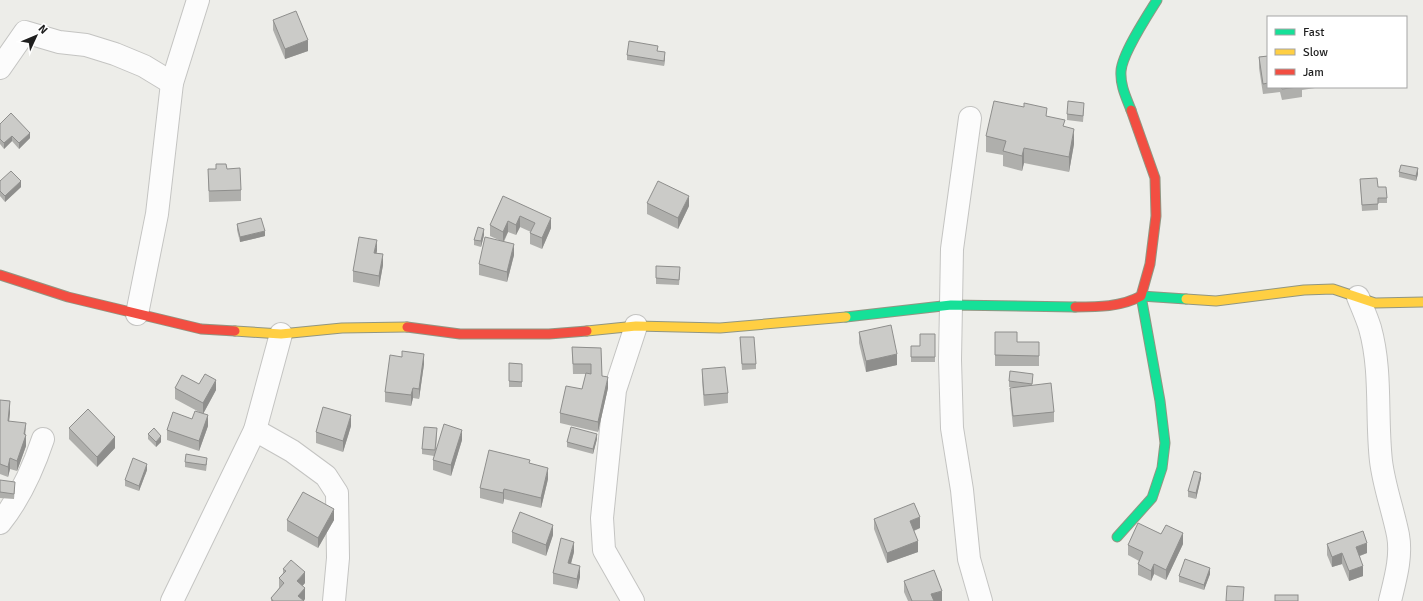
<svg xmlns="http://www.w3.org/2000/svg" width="1423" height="601" font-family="Signika,sans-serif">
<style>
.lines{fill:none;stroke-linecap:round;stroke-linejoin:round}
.street-casing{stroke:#c4c4c2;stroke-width:24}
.fast-casing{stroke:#919682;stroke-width:11}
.slow-casing{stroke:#919682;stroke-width:11}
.jam-casing{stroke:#919682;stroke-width:11}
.street{stroke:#fcfcfc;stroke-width:22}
.fast{stroke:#16e098;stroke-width:9}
.slow{stroke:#ffcf43;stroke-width:9}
.jam{stroke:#f24e42;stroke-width:9}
.wall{fill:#afafac}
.shaded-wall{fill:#8e8e8c}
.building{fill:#cbcbc8;stroke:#8e8e8c}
</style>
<rect width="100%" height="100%" fill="#edede9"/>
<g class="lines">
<!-- street casing -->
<g class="street-casing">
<g id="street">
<polyline points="0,68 25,32 59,42 86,45 115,54 144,66 172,83"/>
<polyline points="970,118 952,249 950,360 952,428 962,490 969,559 981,601"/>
<path d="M1358 297C1362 307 1367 318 1370 328 1382 371 1376 417 1381 461 1384 486 1393 510 1398 535 1402 557 1395 580 1390 601"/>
<polyline points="137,314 157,214 172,83 198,0"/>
<polyline points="255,430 292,451 326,476 337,493 338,558 334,601"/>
<path d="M0 523C20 498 33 469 43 439"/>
<polyline points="172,601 255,430 281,334"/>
<polyline points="633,601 604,550 602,518 615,390 636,326"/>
</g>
</g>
<!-- fast casing -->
<g class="fast-casing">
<g id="fast">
<path d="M1131 110C1126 97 1120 85 1121 71 1122 54 1147 16 1157 0"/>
<polyline points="846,317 951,305 1075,307"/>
<polyline points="1117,537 1152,498 1162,468 1165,443 1160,401 1141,296 1186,299"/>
</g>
</g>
<!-- slow casing -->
<g class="slow-casing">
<g id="slow">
<polyline points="1186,299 1216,301 1304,290 1333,289 1375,303 1423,302"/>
<polyline points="235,331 281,334 342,328 407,327"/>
<polyline points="587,331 636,326 720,328 846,317"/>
</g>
</g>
<!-- jam casing -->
<g class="jam-casing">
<g id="jam">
<polyline points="0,275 68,297 201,329 235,331"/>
<path d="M1075 307C1098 307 1121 307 1141 296L1150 264 1156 216 1155 178 1131 110"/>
<polyline points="407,327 460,334 549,334 587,331"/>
</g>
</g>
<!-- street -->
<use href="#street" class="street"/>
<!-- fast -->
<use href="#fast" class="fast"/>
<!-- slow -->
<use href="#slow" class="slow"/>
<!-- jam -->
<use href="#jam" class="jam"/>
</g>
<!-- wall -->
<g class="wall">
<polygon points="273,20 308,51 285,59 273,30"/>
<polygon points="627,55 665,57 664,66 627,60"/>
<polygon points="1268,56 1268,87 1315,87 1315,88 1302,90 1302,97 1282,100 1280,92 1263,94 1259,68 1259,57"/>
<polygon points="1084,108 1083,122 1067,120 1067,114"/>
<polygon points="1047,116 1065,127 1074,144 1069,172 1024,163 1022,171 1003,166 1003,155 986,152 986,136"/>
<polygon points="0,124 30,138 19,149 12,141 4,149 0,144"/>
<polygon points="208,169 227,169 241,190 241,201 209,202"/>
<polygon points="1399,172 1418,174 1416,181 1399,177"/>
<polygon points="1360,179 1378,187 1387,198 1387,203 1378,203 1378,210 1362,211"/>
<polygon points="0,181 21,187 5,202 0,196"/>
<polygon points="503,196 551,228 542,249 530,244 530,233 531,232 520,227 516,235 508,232 504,242 514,255 507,282 479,275 479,264 501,241 490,236 490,225"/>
<polygon points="647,203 689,206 678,229 647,214"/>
<polygon points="237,224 265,236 240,242 237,230"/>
<polygon points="484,235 481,247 474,245 474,240"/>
<polygon points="377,251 376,253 383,265 379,287 353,282 353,271"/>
<polygon points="680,273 679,285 656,284 656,278"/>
<polygon points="859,332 897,365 866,372 859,343"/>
<polygon points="995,332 1017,342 1039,342 1039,366 995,366"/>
<polygon points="935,334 935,362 911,362 911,346 920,346"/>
<polygon points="740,337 756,364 756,369 742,370"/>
<polygon points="572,347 601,348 602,376 608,388 598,432 560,423 560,413 582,389 586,374 573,374"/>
<polygon points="402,357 424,364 419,399 413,398 411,406 385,402 385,392"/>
<polygon points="509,363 522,364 522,387 509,387"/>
<polygon points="702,369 728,393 728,403 704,406 702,380"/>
<polygon points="1033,379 1032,385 1054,412 1054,422 1013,427 1010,398 1010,388 1015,387 1009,387 1009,381"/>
<polygon points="199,384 216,390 203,414 208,426 199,451 167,440 167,430 192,419 201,413 175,399 175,388"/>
<polygon points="0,400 10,412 9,421 26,435 26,446 17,471 10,469 8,477 0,474"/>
<polygon points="351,426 343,452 316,443 316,432"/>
<polygon points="69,428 115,448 97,467 69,439"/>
<polygon points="148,434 161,442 156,447 148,439"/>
<polygon points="437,434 436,451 462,440 451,476 433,470 433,460 434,456 422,454 422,449"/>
<polygon points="597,439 593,454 567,447 567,442"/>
<polygon points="185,462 207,463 206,471 185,467"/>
<polygon points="530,464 548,479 541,508 504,499 503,504 480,498 480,488"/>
<polygon points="147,470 139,491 125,486 125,480"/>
<polygon points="1201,478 1196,499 1188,497 1188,491"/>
<polygon points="0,480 15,487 14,499 0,498"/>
<polygon points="874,519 920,528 914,531 918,552 887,563 874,529"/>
<polygon points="287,520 334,520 318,548 287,531"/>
<polygon points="512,532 553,535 546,556 512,543"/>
<polygon points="1161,534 1183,544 1166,580 1154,574 1151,581 1138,575 1138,564 1139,561 1128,555 1128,545"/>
<polygon points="1327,544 1367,553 1360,556 1363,576 1349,581 1342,564 1332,567 1327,555"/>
<polygon points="574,552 571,564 580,577 577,589 553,584 553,573"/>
<polygon points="283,569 305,583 302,586 305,599 304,601 271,601 271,598 279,588 279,578 283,573"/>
<polygon points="1210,574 1204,590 1179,582 1179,576"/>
<polygon points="904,581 942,601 908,601 904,592"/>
</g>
<!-- shaded-wall -->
<g class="shaded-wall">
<polygon points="308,40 308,51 285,59 285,49"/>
<polygon points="665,52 665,57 664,66 664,61"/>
<polygon points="1074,129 1074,144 1069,172 1069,157"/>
<polygon points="30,133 30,138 19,149 19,143"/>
<polygon points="12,136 12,141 4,149 4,143"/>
<polygon points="1024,148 1024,163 1022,171 1022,156"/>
<polygon points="1418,168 1418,174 1416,181 1416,176"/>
<polygon points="21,181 21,187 5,202 5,196"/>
<polygon points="689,196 689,206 678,229 678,218"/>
<polygon points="520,216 520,227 516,235 516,225"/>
<polygon points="551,218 551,228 542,249 542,238"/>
<polygon points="508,221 508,232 503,242 503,232"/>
<polygon points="484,229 484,235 481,247 481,241"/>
<polygon points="265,231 265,236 240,242 240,237"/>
<polygon points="377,240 377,251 374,264 374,253"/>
<polygon points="514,244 514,255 507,282 507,272"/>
<polygon points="383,254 383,265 379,287 379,276"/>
<polygon points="424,354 424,364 419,399 419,389"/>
<polygon points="897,354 897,365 866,372 866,361"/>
<polygon points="608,377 608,388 598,432 598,422"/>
<polygon points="216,380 216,390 203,414 203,403"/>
<polygon points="413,388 413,398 411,406 411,395"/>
<polygon points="10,401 10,412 8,431 8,421"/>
<polygon points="208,415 208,426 199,451 199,441"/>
<polygon points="351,415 351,426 343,452 343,441"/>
<polygon points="26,423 25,438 26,435 26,446 17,471 17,461 24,434"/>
<polygon points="462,430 462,440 451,476 451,465"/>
<polygon points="597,434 597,439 593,454 593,449"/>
<polygon points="161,436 161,442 156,447 156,442"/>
<polygon points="115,437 115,448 97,467 97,457"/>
<polygon points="10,458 10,469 8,477 8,467"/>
<polygon points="147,464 147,470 139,491 139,486"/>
<polygon points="548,468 548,479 541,508 541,498"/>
<polygon points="1201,473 1201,478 1196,499 1196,493"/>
<polygon points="504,489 504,499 503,504 503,493"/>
<polygon points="334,509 334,520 318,548 318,538"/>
<polygon points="920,517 920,528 910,532 910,521"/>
<polygon points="553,525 553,535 546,556 546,545"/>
<polygon points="1183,533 1183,544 1166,580 1166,570"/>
<polygon points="918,541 918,552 887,563 887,553"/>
<polygon points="574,542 574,552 568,574 568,563"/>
<polygon points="1367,543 1367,553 1356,557 1356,547"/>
<polygon points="1342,553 1342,564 1332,567 1332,557"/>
<polygon points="1154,564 1154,574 1151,581 1151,571"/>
<polygon points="580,566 580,577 577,589 577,579"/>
<polygon points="1363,566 1363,576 1349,581 1349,571"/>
<polygon points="1210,568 1210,574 1204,590 1204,585"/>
<polygon points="305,572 305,583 297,592 297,581"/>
<polygon points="305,588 305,599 303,601 298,596"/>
<polygon points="942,591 942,601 931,601 931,594"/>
</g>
<!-- building -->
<g class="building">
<polygon points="296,11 308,40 285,49 273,20"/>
<polygon points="629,41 658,46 657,51 665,52 664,61 627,55"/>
<polygon points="1268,56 1268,83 1263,84 1259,57"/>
<polygon points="1281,87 1298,87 1282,89"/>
<polygon points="994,101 1024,107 1024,103 1047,108 1046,116 1065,120 1063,126 1074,129 1069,157 1024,148 1022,156 1003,151 1006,141 986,136"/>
<polygon points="1068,101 1084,103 1083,116 1067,114"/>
<polygon points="11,113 30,133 19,143 12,136 4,143 0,139 0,124"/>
<polygon points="216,164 226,164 227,169 240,168 241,190 209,191 208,169 216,169"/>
<polygon points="1401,165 1418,168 1416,176 1399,172"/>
<polygon points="11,171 21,181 5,196 0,191 0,181"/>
<polygon points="1377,178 1378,187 1386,187 1387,198 1378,198 1378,204 1362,205 1360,179"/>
<polygon points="658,181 689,196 678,218 647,203"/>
<polygon points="503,196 551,218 542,238 530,233 535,223 520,216 516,225 508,221 503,232 490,225"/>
<polygon points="261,218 265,231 240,237 237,224"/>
<polygon points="478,227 484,229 481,241 474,240"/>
<polygon points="359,237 377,240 374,253 383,254 379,276 353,271"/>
<polygon points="485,237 514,244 507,272 479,264"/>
<polygon points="656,266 680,267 679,280 656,278"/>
<polygon points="891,325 897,354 866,361 859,332"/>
<polygon points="995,332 1017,332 1017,342 1039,342 1039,356 995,355"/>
<polygon points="920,334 935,334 935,357 911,357 911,346 920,346"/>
<polygon points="740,337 754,337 756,364 742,364"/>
<polygon points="572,347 601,348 602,376 608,377 598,422 560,413 566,386 582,389 586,373 591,374 591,364 573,364"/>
<polygon points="402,351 424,354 419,389 413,388 411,395 385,392 390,355 402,357"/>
<polygon points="509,363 522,364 522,382 509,381"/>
<polygon points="725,367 728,393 704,395 702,369"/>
<polygon points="1010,371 1033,374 1032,384 1009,381"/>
<polygon points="205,374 216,380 203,403 175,388 182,375 199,384"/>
<polygon points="1051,383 1054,412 1013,416 1010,388"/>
<polygon points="0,400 10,401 8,421 26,423 24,434 26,435 17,461 10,458 8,467 0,464"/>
<polygon points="323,407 351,415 343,441 316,432"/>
<polygon points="88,409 115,437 97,457 69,428"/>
<polygon points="195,411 208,415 199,441 167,430 173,412 192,419"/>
<polygon points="444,424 462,430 451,465 433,460"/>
<polygon points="424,427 437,428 435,450 422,449"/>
<polygon points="571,427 597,434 593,449 567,442"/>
<polygon points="154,428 161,436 156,442 148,434"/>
<polygon points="489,450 530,460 529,463 548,468 541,498 504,489 503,493 480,488"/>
<polygon points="186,454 207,458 206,465 185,462"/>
<polygon points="133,458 147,464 139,486 125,480"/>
<polygon points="1194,471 1201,473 1196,493 1188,491"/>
<polygon points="0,480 15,482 14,494 0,492"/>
<polygon points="303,492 334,509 318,538 287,520"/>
<polygon points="914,503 920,517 910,521 918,541 887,553 874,519"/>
<polygon points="520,512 553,525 546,545 512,532"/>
<polygon points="1138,523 1161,534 1166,525 1183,533 1166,570 1154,564 1151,571 1138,564 1143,552 1128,545"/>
<polygon points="1363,531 1367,543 1356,547 1363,566 1349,571 1342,553 1332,557 1327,544"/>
<polygon points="561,538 574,542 568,563 580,566 577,579 553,573"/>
<polygon points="1185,559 1210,568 1204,585 1179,576"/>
<polygon points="291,560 305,572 297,581 305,588 298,596 304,601 273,601 271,598 284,583 279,578 286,571 283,569"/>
<polygon points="934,570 942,591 931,594 934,601 912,601 904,581"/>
<polygon points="1227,586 1244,587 1243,601 1226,601"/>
<rect x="1275" y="595" width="23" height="6"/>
</g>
<!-- legend -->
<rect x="1267" y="16" width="140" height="72" fill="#ffffff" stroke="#a5a5a5"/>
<rect x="1275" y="29" width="20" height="6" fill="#16e098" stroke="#a5a5a5"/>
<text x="1303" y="36" font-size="12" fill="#1f1f1f">Fast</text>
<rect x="1275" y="49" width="20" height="6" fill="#ffcf43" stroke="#a5a5a5"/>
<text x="1303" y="56" font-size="12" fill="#1f1f1f">Slow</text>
<rect x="1275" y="69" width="20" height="6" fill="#f24e42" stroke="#a5a5a5"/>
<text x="1303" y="76" font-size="12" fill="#1f1f1f">Jam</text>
<!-- north arrow -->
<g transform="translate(36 36) rotate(46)" stroke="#ffffff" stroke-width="3" paint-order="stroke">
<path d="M0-3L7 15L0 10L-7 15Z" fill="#1f1f1f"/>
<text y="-6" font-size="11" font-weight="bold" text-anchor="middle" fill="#1f1f1f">N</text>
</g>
</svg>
